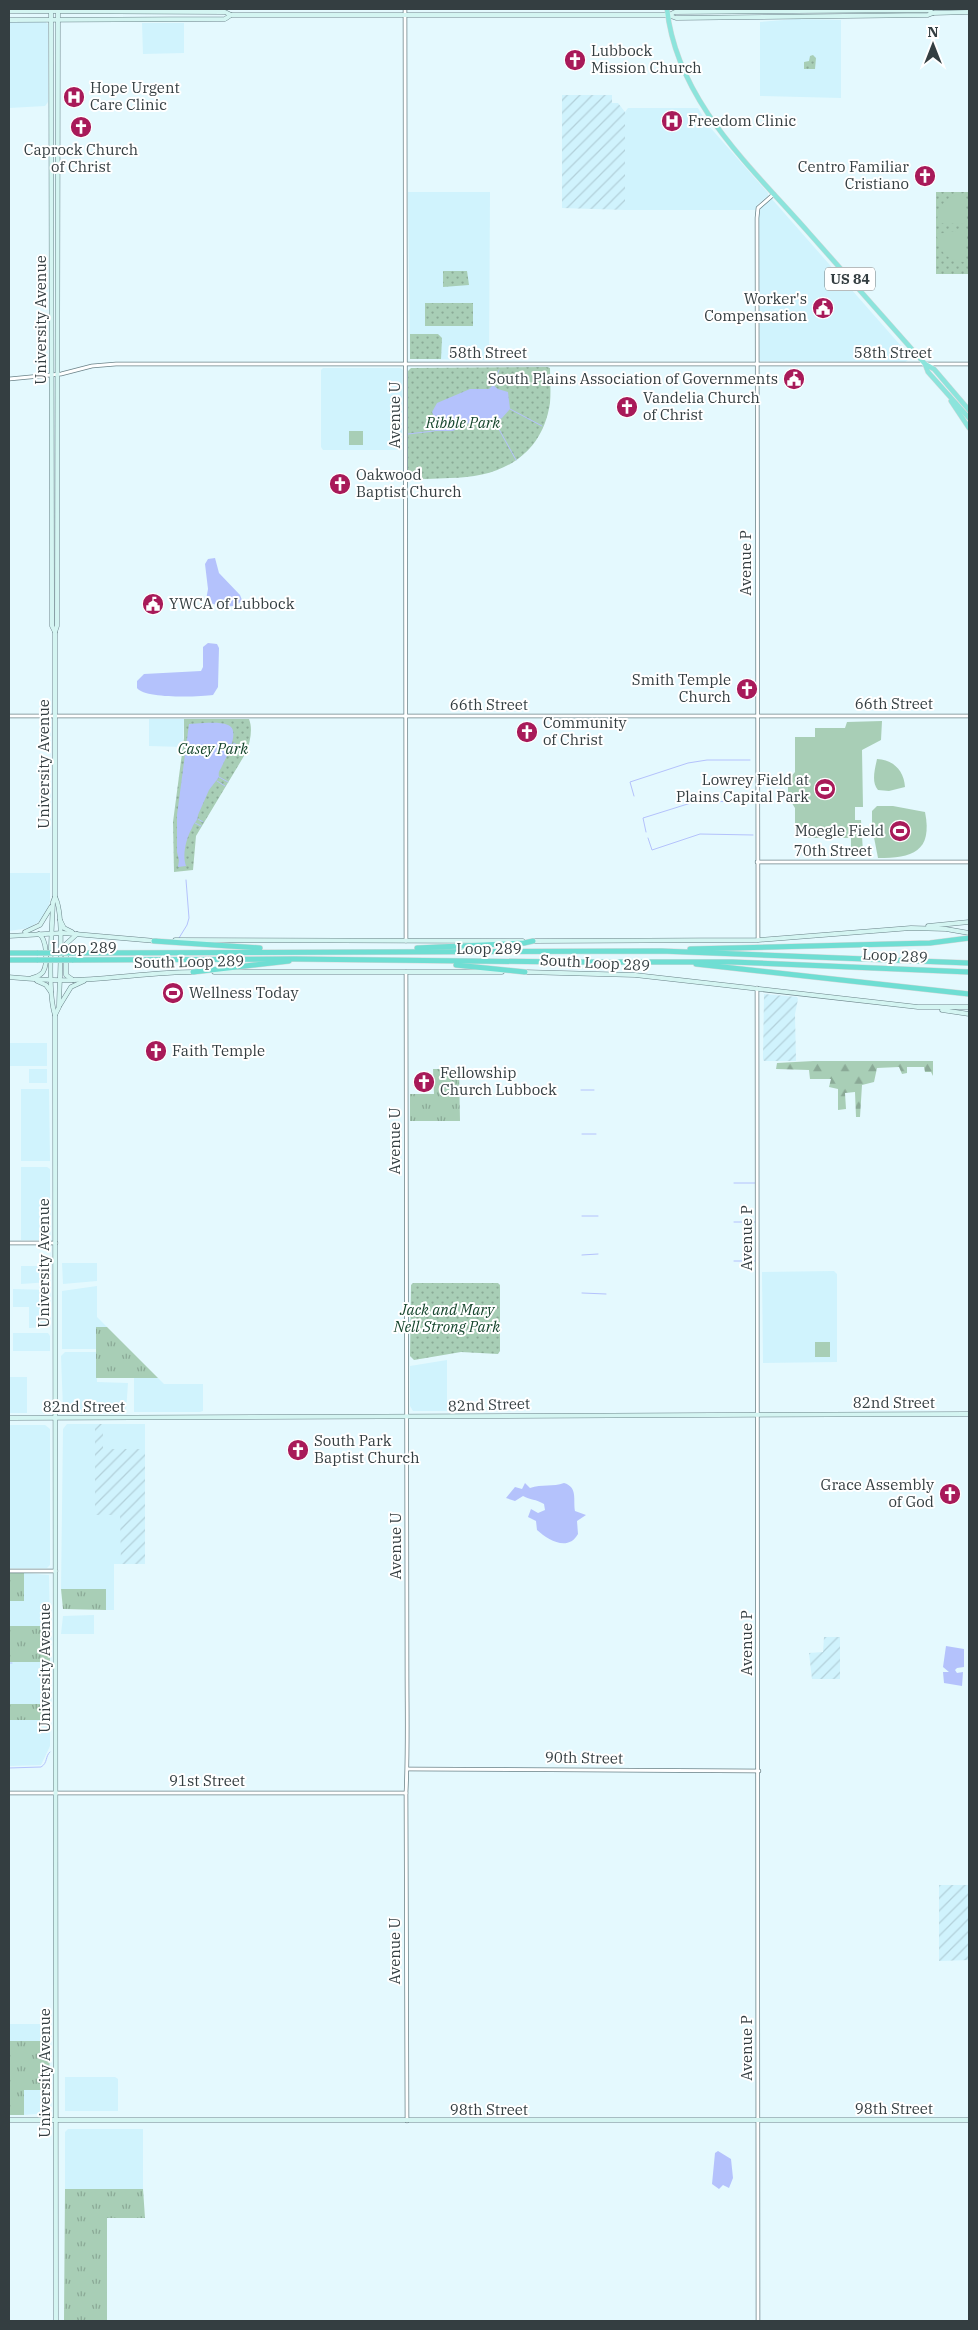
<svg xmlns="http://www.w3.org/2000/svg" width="978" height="2330" font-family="'IBM Plex Serif',serif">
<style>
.built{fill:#d0f3fd}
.industrial{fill:url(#industrial-furrows)}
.grass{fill:url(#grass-tufts)}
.forest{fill:url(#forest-firs)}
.park{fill:url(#park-dots)}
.garden{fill:#a8ceb6}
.water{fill:#b4c2fc}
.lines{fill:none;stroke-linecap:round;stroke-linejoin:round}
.stream{stroke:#b4c2fc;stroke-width:1}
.tertiary-casing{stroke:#6a8288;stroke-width:4.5}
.secondary-casing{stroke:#6a8288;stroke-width:5}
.trunk-casing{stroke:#d6d8d9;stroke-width:5.5}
.motorway-casing{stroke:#d6d8d9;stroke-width:6}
.tertiary{stroke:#fff;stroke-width:3}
.secondary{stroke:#d4f5f2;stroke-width:4}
.trunk{stroke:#8ce4dc;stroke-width:4.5}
.motorway{stroke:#6fded3;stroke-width:5}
.motorway-bridge-casing{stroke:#d6d8d9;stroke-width:6;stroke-linecap:butt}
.motorway-bridge{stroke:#6fded3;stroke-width:5}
.labels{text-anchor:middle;stroke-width:4;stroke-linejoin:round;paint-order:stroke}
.shield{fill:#fff;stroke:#71787a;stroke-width:1}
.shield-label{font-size:14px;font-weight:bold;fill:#343e41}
.poi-label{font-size:15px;fill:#343e41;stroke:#fff;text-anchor:start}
.street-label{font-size:15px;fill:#343e41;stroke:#fff}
.park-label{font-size:15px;font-style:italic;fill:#15452c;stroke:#fff}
</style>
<defs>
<pattern id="industrial-furrows" width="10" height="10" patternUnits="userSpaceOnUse" patternTransform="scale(1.25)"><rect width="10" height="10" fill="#d0f3fd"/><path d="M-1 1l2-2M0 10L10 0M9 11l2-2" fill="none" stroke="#b3d1da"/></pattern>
<pattern id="grass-tufts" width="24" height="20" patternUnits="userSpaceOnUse" patternTransform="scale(1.25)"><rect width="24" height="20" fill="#a8ceb6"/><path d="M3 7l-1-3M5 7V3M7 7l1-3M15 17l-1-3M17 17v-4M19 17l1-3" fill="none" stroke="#8aa996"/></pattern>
<pattern id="forest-firs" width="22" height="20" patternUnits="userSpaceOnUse" patternTransform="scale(1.25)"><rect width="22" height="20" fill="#a8ceb6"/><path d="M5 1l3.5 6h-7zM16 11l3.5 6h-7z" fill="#8aa996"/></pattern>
<pattern id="park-dots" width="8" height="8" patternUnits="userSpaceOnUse" patternTransform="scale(1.25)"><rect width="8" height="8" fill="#a8ceb6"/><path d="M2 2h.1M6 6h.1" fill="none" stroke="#8aa996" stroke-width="1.8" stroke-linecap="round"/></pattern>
</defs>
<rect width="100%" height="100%" fill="#e4f9fe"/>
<!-- built -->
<g class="built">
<polygon points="796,19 841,20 841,98 760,96 760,22"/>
<polygon points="9,22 45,22 48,24 48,102 45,106 9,108"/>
<polygon points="142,23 184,23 184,53 143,54"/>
<polygon points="628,108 698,108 708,125 768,193 768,196 758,204 755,210 625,210 625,112"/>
<polygon points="408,192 490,192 489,360 410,359"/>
<polygon points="771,198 909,355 908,360 905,362 760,361 759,214 761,208"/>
<polygon points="323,368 400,368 403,370 402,447 400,450 323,450 321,447 321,370"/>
<polygon points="149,719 184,719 183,747 149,746"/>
<polygon points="9,873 50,873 50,901 47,911 40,921 29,928 9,931"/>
<rect x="9" y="1043" width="38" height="23"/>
<rect x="29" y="1069" width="18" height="14"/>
<polygon points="21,1089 49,1089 50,1161 21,1161"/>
<polygon points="21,1167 47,1167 50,1169 50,1237 48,1240 21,1240"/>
<polygon points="62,1263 97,1263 97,1281 63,1284"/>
<polygon points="21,1266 50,1266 50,1282 21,1284"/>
<polygon points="762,1272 834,1271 837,1274 837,1362 763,1363"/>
<polygon points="97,1286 97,1317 107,1327 96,1327 96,1349 62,1349 62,1291"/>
<polygon points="13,1289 49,1290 49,1327 29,1328 29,1307 13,1307"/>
<polygon points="13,1333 48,1333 50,1336 50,1351 13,1351"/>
<polygon points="65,1352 96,1352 97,1382 128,1383 126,1412 63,1409 61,1356"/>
<polygon points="447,1360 447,1411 413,1411 410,1406 410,1366"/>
<rect x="9" y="1377" width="18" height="36"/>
<polygon points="134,1378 158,1378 164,1384 203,1384 203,1411 200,1412 134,1412"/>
<polygon points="67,1424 95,1424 95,1515 121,1515 121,1564 114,1564 114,1610 106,1610 105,1589 61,1589 63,1429"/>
<rect x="103" y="1424" width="42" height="25"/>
<polygon points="9,1425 45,1425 50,1429 50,1565 47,1568 9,1568"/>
<polygon points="24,1573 49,1575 50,1626 9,1626 9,1601 24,1600"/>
<polygon points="94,1615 94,1634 61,1634 63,1616"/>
<rect x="9" y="1662" width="41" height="42"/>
<polygon points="9,1720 50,1720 50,1746 41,1765 9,1766"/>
<rect x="9" y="2024" width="41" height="17"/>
<polygon points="65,2077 115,2077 118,2079 118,2111 65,2111"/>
<polygon points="24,2090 49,2090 47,2113 24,2115"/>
<polygon points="68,2129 143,2129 143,2189 65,2189 65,2132"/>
</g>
<!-- industrial -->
<g class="industrial">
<polygon points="562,95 612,95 612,103 618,103 625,112 625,210 562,208"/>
<polygon points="764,994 797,997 798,999 795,1014 796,1061 764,1061 763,1059"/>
<polygon points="95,1424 103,1424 103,1449 145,1449 145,1564 121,1564 120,1515 95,1515"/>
<polygon points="824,1637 840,1637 840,1679 812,1679 809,1653 823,1652"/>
<polygon points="939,1885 969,1885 969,1960 939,1961"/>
</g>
<!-- grass -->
<g class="grass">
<polygon points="433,1069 459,1069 460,1121 410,1121 410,1094 434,1094"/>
<polygon points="96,1327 107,1327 158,1378 96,1378"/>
<rect x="9" y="1573" width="15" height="28"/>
<polygon points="61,1589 106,1589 106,1610 63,1609"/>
<rect x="9" y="1626" width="41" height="36"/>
<rect x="9" y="1704" width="41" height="16"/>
<polygon points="9,2041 50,2041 49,2090 24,2090 24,2115 9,2115"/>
<polygon points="65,2189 143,2189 145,2218 107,2218 107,2321 64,2321"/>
</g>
<!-- forest -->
<polygon class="forest" points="813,1061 933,1061 933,1076 931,1072 925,1072 924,1067 907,1067 907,1073 902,1074 899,1067 877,1068 874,1082 862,1085 860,1117 856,1117 855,1092 845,1093 846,1109 838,1110 838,1089 829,1087 831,1079 810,1079 809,1070 776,1069 777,1063"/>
<!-- park -->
<g class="park">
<polygon points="813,55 816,58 815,69 804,69 804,62 809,61 810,56"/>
<rect x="936" y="192" width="33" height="82"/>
<polygon points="443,271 467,271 469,285 443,287"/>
<rect x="425" y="303" width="48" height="23"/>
<polygon points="410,334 438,334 442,338 441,359 410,359"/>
<path d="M547 367 550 368C550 379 551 391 550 403 542 457 499 478 450 478 437 478 419 481 408 476V371L411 368Z"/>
<path d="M184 719H249C253 729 250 741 247 751L196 836 193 870 174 872 173 822 184 738Z"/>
<polygon points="413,1283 498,1283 500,1285 500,1351 498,1354 461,1352 414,1360 410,1356 411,1285"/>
</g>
<!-- garden -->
<g class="garden">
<path d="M964 193 967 220 964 224 937 223C937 205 947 196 964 193Z"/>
<path d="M956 231H964L967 235 965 262C948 261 937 251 937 234Z"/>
<rect x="349" y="431" width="14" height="14"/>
<polygon points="882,721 881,740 862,750 863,807 855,807 855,820 861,820 863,852 854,852 854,857 851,857 851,838 803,838 804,829 795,829 795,808 788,797 788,780 795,772 795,737 815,737 815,728 845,728 847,722"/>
<path d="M877 759C894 760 904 771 905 787L889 791 878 790C871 782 875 769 877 759Z"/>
<path d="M877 806H893L925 812C933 852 912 858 878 858L872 827V811Z"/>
<rect x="815" y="1342" width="15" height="15"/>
</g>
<!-- water -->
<g class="water">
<polygon points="493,385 498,389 508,392 510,409 502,418 494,422 469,423 453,431 434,431 438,426 432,412 437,403 470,389 489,389"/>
<path d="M215 558 219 573 240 595 242 600C234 611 220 605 208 603L206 600 208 589 205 564 208 559Z"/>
<path d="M208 643 217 644 219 648 218 687 213 695C199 697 145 699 137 688V681L144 674 201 671 203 667V647Z"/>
<path d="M204 723C211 723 220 722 228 725 241 730 227 756 222 766 220 771 218 771 219 777L209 790 198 815C198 821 194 822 192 828 186 839 182 855 186 866L178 867 179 860 177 852V815L189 724Z"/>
<path d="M525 1483 530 1488C542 1484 553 1487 564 1483 578 1487 573 1500 575 1511L586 1515 577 1521 578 1534C568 1552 548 1540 537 1530L536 1521 528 1517 531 1509 538 1513 545 1510 544 1504C536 1499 530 1500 523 1496L515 1501 506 1498 515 1487 522 1489Z"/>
<polygon points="946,1646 964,1649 964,1667 957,1668 955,1670 957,1673 963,1672 962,1686 944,1683 943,1672 949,1672 943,1667"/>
<polygon points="718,2151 731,2159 733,2178 729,2188 723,2185 719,2189 712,2184 715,2153"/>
</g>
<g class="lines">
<!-- stream -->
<g class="stream">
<polyline points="493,385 499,370"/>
<polyline points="510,409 542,426"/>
<polyline points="495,422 516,460"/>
<polyline points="408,434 434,431"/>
<polyline points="233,743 247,749"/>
<polyline points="219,777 228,782"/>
<polyline points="217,781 225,786"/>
<polyline points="634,796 630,782 688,763 707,760 750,760"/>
<polyline points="198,819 203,822"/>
<polyline points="195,823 201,826"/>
<polyline points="646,832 643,818 694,802 751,801"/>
<polyline points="648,838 652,850 700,834 753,835"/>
<polyline points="179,938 187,925 189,918 186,880"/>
<polyline points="180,967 180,966"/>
<polyline points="581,1090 594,1090"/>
<polyline points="582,1134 596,1134"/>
<polyline points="734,1183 757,1183"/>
<polyline points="582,1216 598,1216"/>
<polyline points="734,1222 757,1222"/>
<polyline points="582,1255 598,1254"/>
<polyline points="734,1261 757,1261"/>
<polyline points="582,1293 606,1294"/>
<polyline points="9,1663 12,1663"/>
<path d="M9 1768 41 1767C48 1763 45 1756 50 1752"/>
</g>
<!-- tertiary casing -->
<g class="tertiary-casing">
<g id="tertiary">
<polyline points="405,9 406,941"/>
<polyline points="9,379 61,374 92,366 116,364 969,364"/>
<polyline points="9,716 969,716"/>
<polyline points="757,862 969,862"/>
<polyline points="758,940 757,218 758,208 774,194"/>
<path d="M406 972 407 1671C407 1712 408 1752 406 1793L407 2121"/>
<polyline points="757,988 758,2321"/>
<polyline points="9,1243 56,1243"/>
<polyline points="9,1571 56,1571"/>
<polyline points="408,1769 759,1771"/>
<polyline points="9,1793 406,1793"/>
</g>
</g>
<!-- secondary casing -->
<g class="secondary-casing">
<g id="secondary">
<polyline points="51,9 52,594 52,626 55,632"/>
<polyline points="9,11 225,12 231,15"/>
<polyline points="669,15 675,12 928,10 933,13"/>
<polyline points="9,20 225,19 231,15 668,15 676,18 928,15 933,13 969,12"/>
<polyline points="60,920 64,928 72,932"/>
<polyline points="928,926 969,922"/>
<polyline points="25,932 40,925 51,907"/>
<polyline points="9,936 63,933 156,941"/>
<polyline points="175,940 523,941"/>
<polyline points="533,941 758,940 911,928 946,929 969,933"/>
<polyline points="214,972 502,972"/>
<polyline points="524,972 635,975 918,1007 969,1007"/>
<path d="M9 977C31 979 52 981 74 980 114 979 154 972 194 972"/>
<path d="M32 978C36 977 40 976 43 972 48 964 47 939 39 934"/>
<polyline points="73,980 66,975 66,944 77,934"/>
<polyline points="37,981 46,985 51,992"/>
<polyline points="60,1005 71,987 84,981"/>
<polyline points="942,1010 969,1014"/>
<path d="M55 1015 59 1007C59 985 65 913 55 897"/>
<polyline points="9,1418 969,1414"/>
<polyline points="9,2120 969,2120"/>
<path d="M56 2321 55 1067V1015C47 992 52 929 53 902L55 897V632L57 626 58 9"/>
</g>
</g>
<!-- trunk casing -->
<g class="trunk-casing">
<g id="trunk">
<path d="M667 9C677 101 751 167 809 233 848 277 887 321 925 364L934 369 969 410"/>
<polyline points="925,364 928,372 969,418"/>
<polyline points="951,401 969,428"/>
</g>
</g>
<!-- motorway casing -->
<g class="motorway-casing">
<g id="motorway">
<polyline points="154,941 260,948"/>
<polyline points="417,948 524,943 533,941"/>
<polyline points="690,949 930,943 969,938"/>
<polyline points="9,953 38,953"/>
<polyline points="72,953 661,951 969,963"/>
<polyline points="9,960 38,960"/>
<polyline points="72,960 294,959 565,962 732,962 969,972"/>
<polyline points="696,964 969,994"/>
<polyline points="456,965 525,972"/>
<polyline points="193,972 289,961"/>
</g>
</g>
<!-- tertiary -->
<use href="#tertiary" class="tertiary"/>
<!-- secondary -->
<use href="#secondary" class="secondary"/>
<!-- trunk -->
<use href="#trunk" class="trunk"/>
<!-- motorway -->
<use href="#motorway" class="motorway"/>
<!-- motorway-bridge casing -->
<g class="motorway-bridge-casing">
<g id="motorway-bridge">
<polyline points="38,953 72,953"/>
<polyline points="38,960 72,960"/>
</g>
</g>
<!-- motorway-bridge -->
<use href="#motorway-bridge" class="motorway-bridge"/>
</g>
<!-- icons -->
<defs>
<g id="church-disc" transform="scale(1.125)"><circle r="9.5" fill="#a81a59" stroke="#fff"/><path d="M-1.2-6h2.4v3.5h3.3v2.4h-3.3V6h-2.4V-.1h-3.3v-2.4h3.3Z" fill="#fff"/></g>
<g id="hospital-disc" transform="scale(1.125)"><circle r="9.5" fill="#a81a59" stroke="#fff"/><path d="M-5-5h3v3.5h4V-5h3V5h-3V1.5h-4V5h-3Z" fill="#fff"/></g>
<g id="civic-disc" transform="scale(1.125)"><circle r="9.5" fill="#a81a59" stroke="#fff"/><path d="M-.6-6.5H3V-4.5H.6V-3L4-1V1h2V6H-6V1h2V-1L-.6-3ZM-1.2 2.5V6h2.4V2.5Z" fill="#fff"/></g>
<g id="stadium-disc" transform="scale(1.125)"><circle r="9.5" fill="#a81a59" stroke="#fff"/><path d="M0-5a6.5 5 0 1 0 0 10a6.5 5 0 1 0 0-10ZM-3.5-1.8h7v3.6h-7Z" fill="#fff"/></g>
</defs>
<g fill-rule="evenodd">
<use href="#church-disc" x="575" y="60"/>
<use href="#hospital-disc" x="74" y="97"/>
<use href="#hospital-disc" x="672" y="121"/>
<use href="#church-disc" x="81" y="127"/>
<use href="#church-disc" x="925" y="176"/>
<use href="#civic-disc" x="823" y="308"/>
<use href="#civic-disc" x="794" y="379"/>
<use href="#church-disc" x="627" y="407"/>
<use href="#church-disc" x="340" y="484"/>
<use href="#civic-disc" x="153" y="604"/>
<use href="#church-disc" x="747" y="689"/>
<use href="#church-disc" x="527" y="732"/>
<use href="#stadium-disc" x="825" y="789"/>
<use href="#stadium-disc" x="900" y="831"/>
<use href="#stadium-disc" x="173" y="993"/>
<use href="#church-disc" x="156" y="1051"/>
<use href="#church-disc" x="424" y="1082"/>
<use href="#church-disc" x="298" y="1450"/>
<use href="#church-disc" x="950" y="1494"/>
</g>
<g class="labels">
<!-- shield labels -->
<rect class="shield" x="825" y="267.5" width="50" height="23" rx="4"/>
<g class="shield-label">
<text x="850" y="284">US 84</text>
</g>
<!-- poi labels -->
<g class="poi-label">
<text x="591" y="56">Lubbock<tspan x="591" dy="17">Mission Church</tspan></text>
<text x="90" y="93">Hope Urgent<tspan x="90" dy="17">Care Clinic</tspan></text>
<text x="688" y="126">Freedom Clinic</text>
<text x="81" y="155" text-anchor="middle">Caprock Church<tspan x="81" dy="17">of Christ</tspan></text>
<text x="909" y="172" text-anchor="end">Centro Familiar<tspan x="909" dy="17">Cristiano</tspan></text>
<text x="807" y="304" text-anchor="end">Worker's<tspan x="807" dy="17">Compensation</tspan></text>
<text x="778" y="384" text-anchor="end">South Plains Association of Governments</text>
<text x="643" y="403">Vandelia Church<tspan x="643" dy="17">of Christ</tspan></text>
<text x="356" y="480">Oakwood<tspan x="356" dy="17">Baptist Church</tspan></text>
<text x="169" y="609">YWCA of Lubbock</text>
<text x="731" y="685" text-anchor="end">Smith Temple<tspan x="731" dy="17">Church</tspan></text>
<text x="543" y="728">Community<tspan x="543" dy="17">of Christ</tspan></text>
<text x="809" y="785" text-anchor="end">Lowrey Field at<tspan x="809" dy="17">Plains Capital Park</tspan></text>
<text x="884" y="836" text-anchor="end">Moegle Field</text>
<text x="189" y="998">Wellness Today</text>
<text x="172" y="1056">Faith Temple</text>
<text x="440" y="1078">Fellowship<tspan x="440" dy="17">Church Lubbock</tspan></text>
<text x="314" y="1446">South Park<tspan x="314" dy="17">Baptist Church</tspan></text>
<text x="934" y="1490" text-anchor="end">Grace Assembly<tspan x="934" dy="17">of God</tspan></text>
</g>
<!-- street labels -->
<g class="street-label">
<text transform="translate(41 320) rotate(-90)" y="5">University Avenue</text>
<text x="488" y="358">58th Street</text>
<text x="893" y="358">58th Street</text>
<text transform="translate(395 415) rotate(-90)" y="5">Avenue U</text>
<text transform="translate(746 563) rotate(-90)" y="5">Avenue P</text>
<text x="894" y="709">66th Street</text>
<text x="489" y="710">66th Street</text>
<text transform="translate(44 764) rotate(-90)" y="5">University Avenue</text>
<text x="833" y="856">70th Street</text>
<text x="84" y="953">Loop 289</text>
<text x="489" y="954">Loop 289</text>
<text transform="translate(895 956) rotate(3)" y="5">Loop 289</text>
<text transform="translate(189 962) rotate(-1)" y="5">South Loop 289</text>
<text transform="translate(595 963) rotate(3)" y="5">South Loop 289</text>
<text transform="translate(395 1141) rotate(-90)" y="5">Avenue U</text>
<text transform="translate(747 1238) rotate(-90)" y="5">Avenue P</text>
<text transform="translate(44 1263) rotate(-90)" y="5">University Avenue</text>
<text x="894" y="1408">82nd Street</text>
<text transform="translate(489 1405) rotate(-2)" y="5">82nd Street</text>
<text x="84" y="1412">82nd Street</text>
<text transform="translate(396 1546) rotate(-90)" y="5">Avenue U</text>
<text transform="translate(747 1643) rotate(-90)" y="5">Avenue P</text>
<text transform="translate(45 1668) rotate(-90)" y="5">University Avenue</text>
<text transform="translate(584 1758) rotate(1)" y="5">90th Street</text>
<text x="207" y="1786">91st Street</text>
<text transform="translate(395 1951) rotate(-90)" y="5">Avenue U</text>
<text transform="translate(747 2048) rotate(-90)" y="5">Avenue P</text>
<text transform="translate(45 2073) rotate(-90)" y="5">University Avenue</text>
<text x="894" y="2114">98th Street</text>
<text x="489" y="2115">98th Street</text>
</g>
<!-- park labels -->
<g class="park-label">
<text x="463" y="428">Ribble Park</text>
<text x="213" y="754">Casey Park</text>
<text x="447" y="1315">Jack and Mary<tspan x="447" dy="17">Nell Strong Park</tspan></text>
</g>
</g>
<!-- border -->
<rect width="978" height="2330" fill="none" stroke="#343e41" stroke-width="20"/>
<!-- north arrow -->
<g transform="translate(933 45)" stroke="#ffffff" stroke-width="4" paint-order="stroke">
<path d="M0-4L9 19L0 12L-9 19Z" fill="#343e41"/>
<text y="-8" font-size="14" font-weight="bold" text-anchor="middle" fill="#343e41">N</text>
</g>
</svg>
